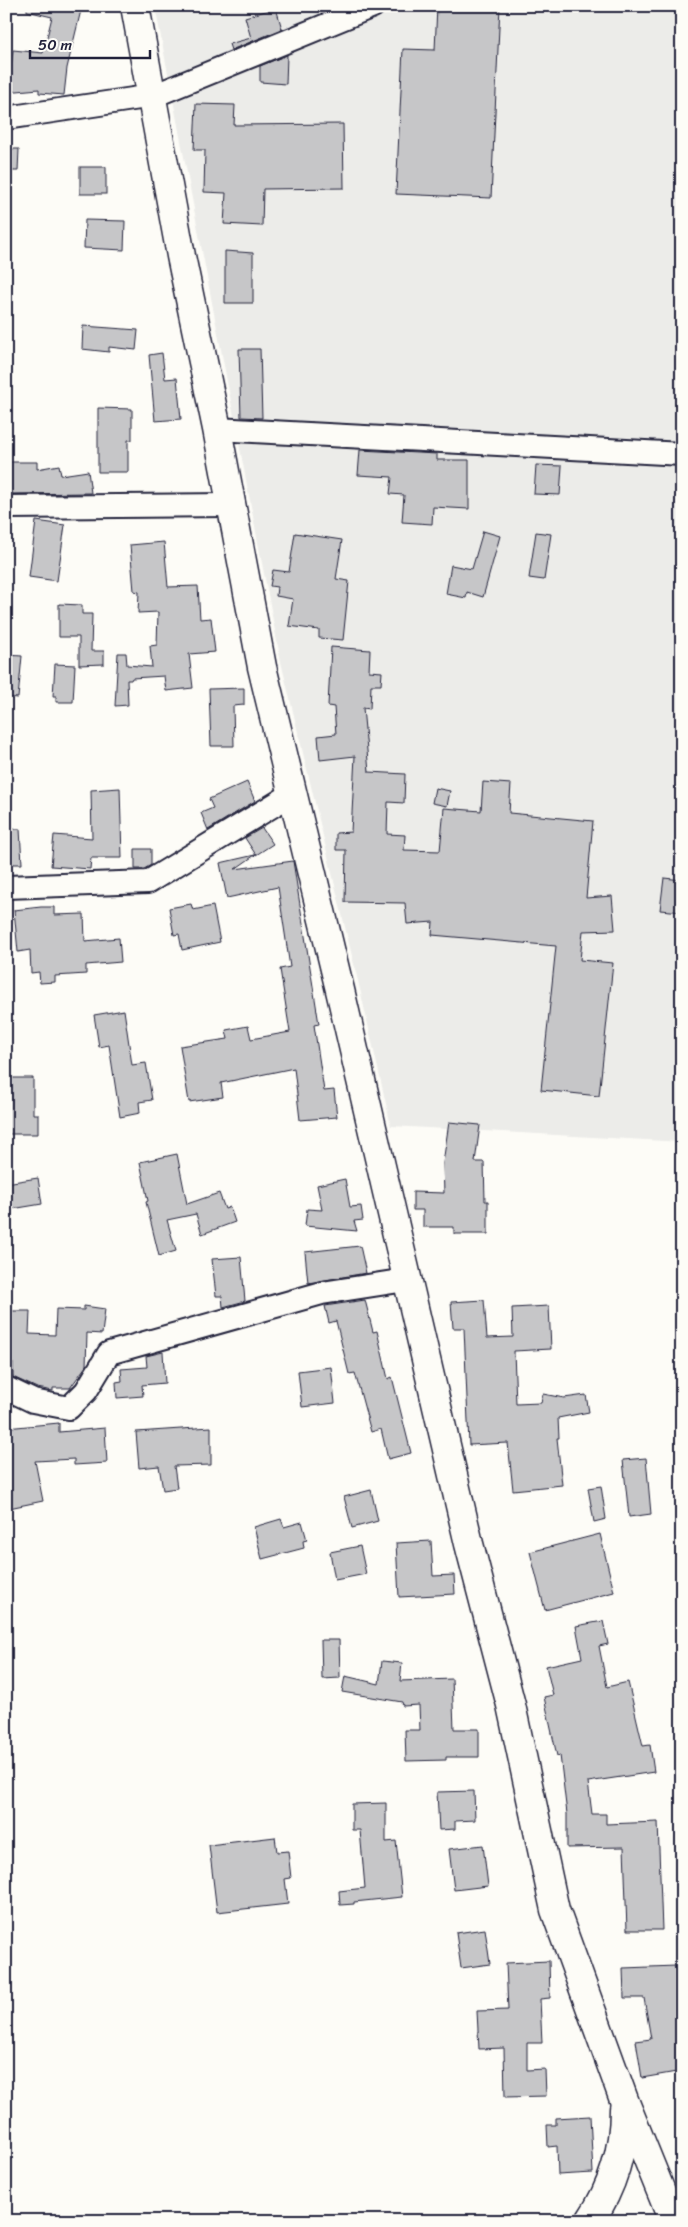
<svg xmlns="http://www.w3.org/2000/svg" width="688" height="2227" font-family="Sriracha,sans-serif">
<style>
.built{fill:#ecece9}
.building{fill:#c6c6c8;stroke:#22223b}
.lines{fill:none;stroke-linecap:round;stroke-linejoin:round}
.minor-casing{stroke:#22223b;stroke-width:26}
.major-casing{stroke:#22223b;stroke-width:31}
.minor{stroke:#fdfcf7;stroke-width:22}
.major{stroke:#fdfcf7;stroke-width:28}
</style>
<rect width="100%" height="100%" fill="#fdfcf7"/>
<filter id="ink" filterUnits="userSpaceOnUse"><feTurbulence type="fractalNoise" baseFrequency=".02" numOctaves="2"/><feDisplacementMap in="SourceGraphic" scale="10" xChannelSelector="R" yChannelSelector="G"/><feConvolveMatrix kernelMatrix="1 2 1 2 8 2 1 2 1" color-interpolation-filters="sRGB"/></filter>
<g filter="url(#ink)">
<!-- built -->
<polygon class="built" points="155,6 682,6 682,1142 391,1126 359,985 281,662"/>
<!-- building -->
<g class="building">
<polygon points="27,6 82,6 67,68 64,95 39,93 39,89 6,92 6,76 10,75 13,50 43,53 52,17 27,11"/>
<polygon points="437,6 500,6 491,198 396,194 403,49 435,50"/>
<polygon points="276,8 282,29 231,50 229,44 251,38 245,17"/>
<polygon points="287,55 286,84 260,82 260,66"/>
<polygon points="196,104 235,105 234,125 343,124 344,188 263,189 262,226 224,224 226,193 204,192 205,150 194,150"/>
<polygon points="6,149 19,149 18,171 6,171"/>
<rect x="80" y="167" width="26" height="27"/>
<polygon points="85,220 125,221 124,250 84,248"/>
<polygon points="225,251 253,253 253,303 225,303"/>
<polygon points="83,326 138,330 136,350 109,347 109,352 82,349"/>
<polygon points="239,349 260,349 262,418 241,417"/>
<polygon points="162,353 165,379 177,378 181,419 155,421 149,355"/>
<polygon points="98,408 132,409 132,440 128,440 128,472 98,472"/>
<polygon points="360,450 437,454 437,460 469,460 469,509 433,507 432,524 402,522 404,495 390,494 392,477 358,475"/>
<polygon points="8,462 37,462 37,469 59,465 61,475 88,471 91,493 8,494"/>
<polygon points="536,465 562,466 560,495 534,494"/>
<polygon points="36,521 65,525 57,581 29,577"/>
<polygon points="483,531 500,536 483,597 467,592 466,598 446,594 451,565 472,569"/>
<polygon points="536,532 551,534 544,580 529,578"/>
<polygon points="295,533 342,540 336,579 349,581 343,640 319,638 319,630 289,626 293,599 276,596 277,587 270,586 273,570 289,572"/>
<polygon points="164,542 168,587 198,586 200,619 211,618 215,652 189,654 193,688 166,691 164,676 132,678 131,680 127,680 128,705 115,706 118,653 126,653 127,665 152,667 150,646 157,645 158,612 138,613 139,592 134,591 130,545"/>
<polygon points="59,604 82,605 82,614 92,614 91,651 104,651 104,664 79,665 79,637 59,637"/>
<polygon points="331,647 370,650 369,671 382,672 381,685 371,685 370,709 363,708 369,772 405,774 404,803 388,802 387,834 405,835 404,850 440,851 444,808 481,811 483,782 511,784 509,813 593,821 586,898 612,896 615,930 583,931 580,960 613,963 599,1096 541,1090 556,946 432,935 433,922 407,924 405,903 345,902 346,850 336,850 336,833 351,832 355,756 320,760 318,736 336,734 334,707 328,706"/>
<polygon points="6,655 22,656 18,698 6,697"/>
<polygon points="55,664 75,665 73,702 56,702 56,696 53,696"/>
<polygon points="244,688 244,705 233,706 234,746 211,746 209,689"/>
<polygon points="247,782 255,801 208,830 201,813 213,808 209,799"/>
<polygon points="120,788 122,858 91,858 90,869 51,866 54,835 92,838 91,790"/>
<polygon points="435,788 450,791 447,806 432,803"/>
<polygon points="262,828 273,844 256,855 245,838"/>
<polygon points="6,829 20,829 22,864 6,864"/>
<polygon points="135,849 151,849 151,865 144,869 135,869"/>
<polygon points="255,855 235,869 293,861 319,1024 314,1025 324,1091 334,1090 337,1117 300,1120 294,1068 221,1083 223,1097 189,1102 180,1046 228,1039 226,1030 248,1026 251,1039 290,1032 280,969 290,967 278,887 227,898 220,863"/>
<polygon points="664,878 682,880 682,912 660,910"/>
<polygon points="191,904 193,910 213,906 220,942 182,950 179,934 174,935 169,908"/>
<polygon points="41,907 54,907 54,915 84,914 85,941 119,938 121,962 86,965 86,974 55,976 55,982 40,983 39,972 31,973 30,950 18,952 14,910"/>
<polygon points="124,1010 132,1065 146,1063 152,1100 139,1102 140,1113 120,1117 109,1045 99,1047 94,1015"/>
<polygon points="9,1078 33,1078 33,1114 38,1114 38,1134 6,1134"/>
<polygon points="449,1122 480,1125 475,1162 484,1162 485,1201 488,1201 488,1234 454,1234 454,1227 423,1227 423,1210 413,1210 413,1192 444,1193 443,1163"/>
<polygon points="177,1154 187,1204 219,1193 225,1209 230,1207 235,1222 202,1234 196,1214 167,1220 176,1251 159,1256 146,1202 148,1201 140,1162"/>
<polygon points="38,1178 42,1204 6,1210 6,1183"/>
<polygon points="345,1179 350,1207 361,1206 363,1220 354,1221 357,1231 305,1226 307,1209 322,1210 317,1185"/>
<polygon points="360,1246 366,1273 308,1283 305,1252"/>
<polygon points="241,1257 245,1301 223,1307 222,1296 216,1296 212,1259"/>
<polygon points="365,1300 373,1332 377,1331 388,1379 392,1377 411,1453 388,1459 381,1429 371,1432 355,1373 349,1374 336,1321 329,1323 325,1306"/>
<polygon points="484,1300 487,1338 513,1337 512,1308 549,1306 551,1349 514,1351 516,1404 541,1403 543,1394 564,1398 586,1395 589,1412 558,1418 559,1438 557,1438 562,1485 513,1490 508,1443 469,1445 464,1328 453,1328 451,1302"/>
<polygon points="84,1306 105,1309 102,1334 87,1333 86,1366 70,1388 53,1388 53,1391 37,1388 13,1377 13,1363 6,1363 7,1311 30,1311 29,1334 55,1335 56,1309 84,1310"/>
<polygon points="163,1352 165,1383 142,1385 143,1396 117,1398 116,1382 122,1381 121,1369 147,1367 146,1356"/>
<polygon points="331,1367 335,1403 302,1407 298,1371"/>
<polygon points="59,1423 59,1432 105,1428 107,1463 74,1465 74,1459 35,1461 43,1501 9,1508 6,1494 6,1428"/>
<polygon points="211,1427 211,1465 174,1466 177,1488 163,1490 159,1466 139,1468 136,1432"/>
<polygon points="646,1458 651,1514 629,1517 623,1460"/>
<polygon points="601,1486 606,1519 594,1522 588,1488"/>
<polygon points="371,1490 378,1521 352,1528 344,1497"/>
<polygon points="281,1519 284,1527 302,1522 307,1540 303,1541 304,1548 262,1559 254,1527"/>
<polygon points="600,1534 614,1592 545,1610 530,1552"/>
<polygon points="431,1541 433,1576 454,1575 455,1594 399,1597 396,1543"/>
<polygon points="360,1546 366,1574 335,1580 330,1552"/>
<polygon points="603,1621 608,1644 599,1646 607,1687 628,1682 643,1746 650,1745 654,1772 588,1782 592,1814 606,1814 606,1824 658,1822 662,1930 627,1930 624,1847 567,1848 567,1814 560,1755 557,1756 544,1697 553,1695 546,1666 582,1658 576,1626"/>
<polygon points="321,1640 339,1640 340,1678 322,1679"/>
<polygon points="382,1661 402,1663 400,1681 452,1679 454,1729 479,1729 479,1757 446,1757 446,1760 406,1761 405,1730 420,1730 419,1705 403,1706 402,1702 342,1692 345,1676 379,1684"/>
<polygon points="474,1791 475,1820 455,1821 455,1829 439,1830 437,1792"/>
<polygon points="386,1803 386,1842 396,1841 402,1897 354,1902 354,1904 340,1905 339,1891 365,1888 360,1830 352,1830 352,1804"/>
<polygon points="275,1837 277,1852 288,1851 291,1878 285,1879 288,1904 217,1912 209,1845"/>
<polygon points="483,1845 488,1886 454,1890 449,1849"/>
<polygon points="485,1929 490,1964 461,1968 456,1933"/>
<polygon points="549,1961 550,1998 540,1999 542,2043 527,2043 527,2070 545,2069 546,2096 505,2097 504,2048 479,2049 477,2011 508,2010 506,1963"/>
<polygon points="676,1966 676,1997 682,2029 682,2071 642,2078 636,2041 651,2039 644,1998 624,1998 623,1968"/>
<polygon points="590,2116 593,2173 558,2175 557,2146 548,2147 547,2125 556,2125 556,2118"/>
</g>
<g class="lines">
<!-- minor casing -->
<g class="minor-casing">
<g id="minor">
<polyline points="6,118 153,96 373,6"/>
<polyline points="217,429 682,454"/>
<polyline points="6,507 231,505"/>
<polyline points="6,887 148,882 292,794"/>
<polyline points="6,1388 33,1401 69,1408 86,1391 109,1353 322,1293 406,1280"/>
</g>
</g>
<!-- major casing -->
<g class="major-casing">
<g id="major">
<polyline points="135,6 181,256 217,429 262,667 340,990 469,1544 511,1705 555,1910 624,2100 673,2221"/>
<path d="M590 2221C613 2187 624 2150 624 2109"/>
</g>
</g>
<!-- minor -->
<use href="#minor" class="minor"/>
<!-- major -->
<use href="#major" class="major"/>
</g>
</g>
<!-- margin -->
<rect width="688" height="2227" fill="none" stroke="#fdfcf7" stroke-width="25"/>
<rect x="12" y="12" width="663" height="2202" fill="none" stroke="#22223b" stroke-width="2" filter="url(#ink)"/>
<!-- scale -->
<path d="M30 50v8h120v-8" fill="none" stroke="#22223b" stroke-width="2.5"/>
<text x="38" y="50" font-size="15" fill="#22223b" stroke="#fdfcf7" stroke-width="4" paint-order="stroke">50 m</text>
</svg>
